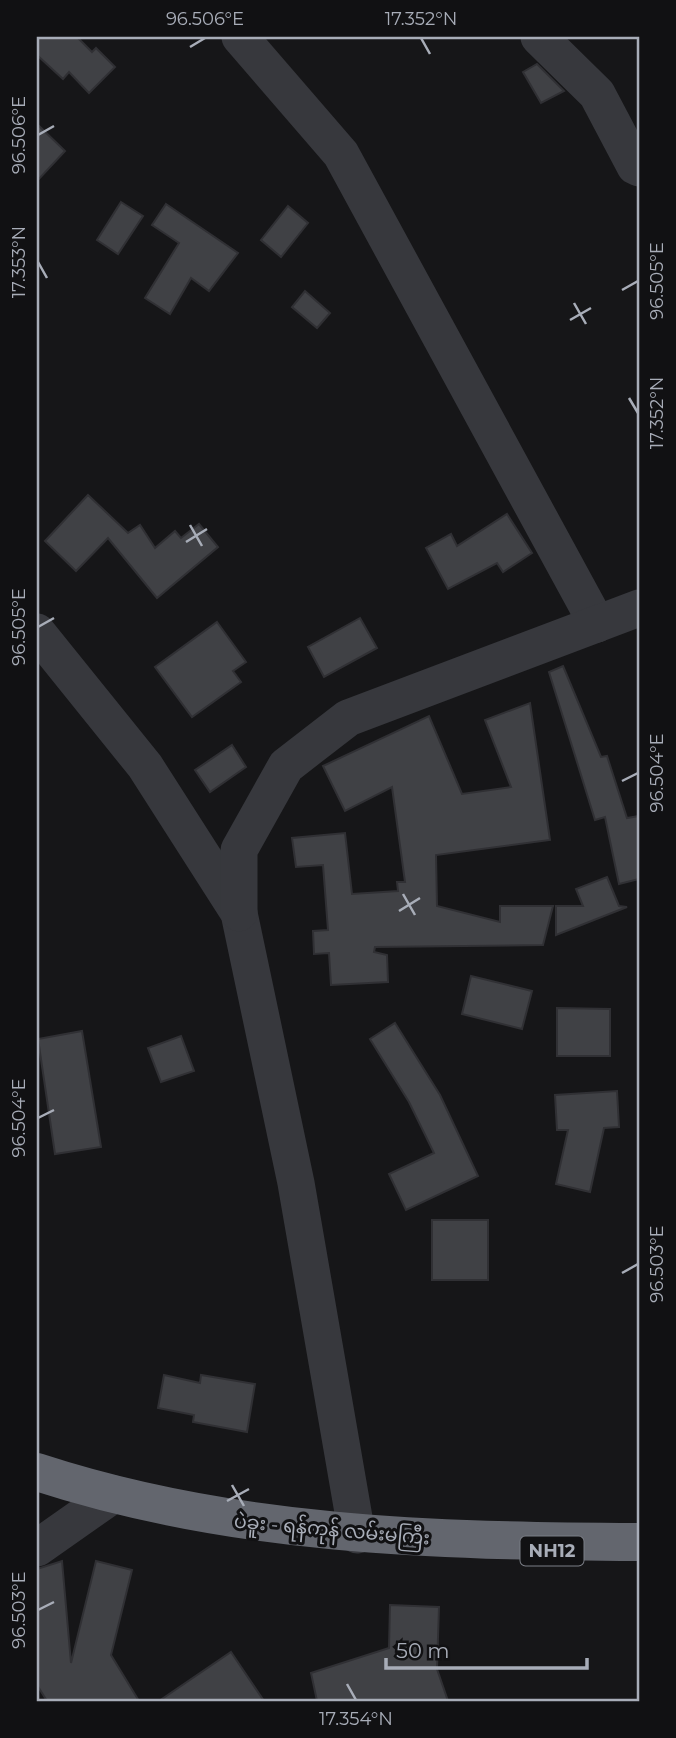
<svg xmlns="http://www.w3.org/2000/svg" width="676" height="1738" font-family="Montserrat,'Noto Sans Myanmar',sans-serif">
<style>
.building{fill:#404145;stroke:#303034;stroke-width:2}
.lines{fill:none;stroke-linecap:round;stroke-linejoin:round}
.minor{stroke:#37383d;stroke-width:37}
.highway{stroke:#63666e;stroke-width:38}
.ticks{fill:none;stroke:#a8adb8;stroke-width:2.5}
.labels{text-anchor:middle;stroke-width:6;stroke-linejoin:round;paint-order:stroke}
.shield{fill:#111113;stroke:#7b7e86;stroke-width:2}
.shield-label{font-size:18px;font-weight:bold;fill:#a8adb8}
.street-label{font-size:19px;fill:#a8adb8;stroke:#111113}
.neatline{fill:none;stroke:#a8adb8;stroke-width:2.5}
.ticks-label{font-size:18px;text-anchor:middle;fill:#a8adb8}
</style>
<rect width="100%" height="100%" fill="#161618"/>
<!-- building -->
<g class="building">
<polygon points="37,37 77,37 92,52 96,48 115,67 89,93 69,72 63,79 37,55"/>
<polygon points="537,64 564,91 541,103 523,72"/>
<polygon points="37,124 65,151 37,181"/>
<polygon points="121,202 143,216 118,254 97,240"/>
<polygon points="166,204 238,253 209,291 191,278 170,314 145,298 179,243 152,225"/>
<polygon points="288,206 308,223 281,257 261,240"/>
<polygon points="305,291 330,313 317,328 292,307"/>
<polygon points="88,495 128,533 140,525 155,548 175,531 181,538 199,524 218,547 157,598 108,538 76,571 45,541"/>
<polygon points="507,514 532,553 503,572 497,563 448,589 426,548 451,534 457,546"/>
<polygon points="360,618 377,648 324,677 308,647"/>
<polygon points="217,622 246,662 233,671 241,682 192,717 155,667"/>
<polygon points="563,666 601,757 607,756 627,818 639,816 639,879 619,884 605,817 595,820 549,672"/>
<polygon points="530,703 550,840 436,855 437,906 500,922 500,906 553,906 543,945 375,947 374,952 387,955 388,982 331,985 329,953 314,954 313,931 328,930 323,865 296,867 292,838 345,833 352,894 398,891 397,882 405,882 392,787 345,811 323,766 429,716 462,794 511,787 485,720"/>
<polygon points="232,745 246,767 210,792 195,770"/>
<polygon points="607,877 619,906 627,907 556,935 556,906 583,906 576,889"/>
<polygon points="471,976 532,991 522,1029 462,1014"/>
<polygon points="557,1008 610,1009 610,1056 557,1056"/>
<polygon points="395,1023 440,1095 478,1176 406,1210 389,1174 434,1153 409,1102 370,1039"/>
<polygon points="82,1031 101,1147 55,1154 38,1039"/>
<polygon points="181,1036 194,1071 161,1082 148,1048"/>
<polygon points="617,1091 619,1127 604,1128 590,1192 556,1184 568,1130 557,1130 555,1095"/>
<rect x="432" y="1220" width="56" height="60"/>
<polygon points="164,1375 200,1383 201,1375 255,1384 247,1432 193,1422 194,1415 158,1408"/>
<polygon points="62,1561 71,1663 96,1561 132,1570 111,1655 139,1701 47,1701 37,1685 37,1569"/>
<polygon points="390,1605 439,1607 437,1669 448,1701 317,1701 311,1673 389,1648"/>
<polygon points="231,1652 264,1701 159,1701"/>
</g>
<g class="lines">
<!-- minor -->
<g class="minor">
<polyline points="240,37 341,154 597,624"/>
<polyline points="539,37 597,94 635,166 639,168"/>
<polyline points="37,632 145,766 239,913 296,1183 357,1535"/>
<polyline points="239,913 239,850 286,766 348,718 639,608"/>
<polyline points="37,1548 114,1494"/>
</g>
<!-- highway -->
<path class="highway" d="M37 1472C233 1536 435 1541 639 1542"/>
</g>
<!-- ticks -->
<path class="ticks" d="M421 38 430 54M190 47 205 38M38 135 54 126M38 262 47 278M622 290 638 281M574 303 586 324M570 320 591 308M629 398 638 413M190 525 202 546M186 542 207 529M38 627 54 618M622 781 638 773M403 894 415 915M399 911 420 898M38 1118 54 1110M622 1273 638 1264M232 1485 244 1506M227 1501 249 1489M38 1610 54 1602M347 1684 356 1700"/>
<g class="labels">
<!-- shield labels -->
<rect class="shield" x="520.5" y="1536.5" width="63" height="29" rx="5"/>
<g class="shield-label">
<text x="552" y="1557">NH12</text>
</g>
<!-- street labels -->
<g class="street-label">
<text transform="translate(332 1529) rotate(5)" y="7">ပဲခူး - ရန်ကုန် လမ်းမကြီး</text>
</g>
</g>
<!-- border -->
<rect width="676" height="1738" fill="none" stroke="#111113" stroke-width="77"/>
<!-- scale -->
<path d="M386 1658v10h201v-10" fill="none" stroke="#a8adb8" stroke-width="3.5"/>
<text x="396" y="1658" font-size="21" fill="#a8adb8" stroke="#111113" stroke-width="5" paint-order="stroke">50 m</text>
<rect x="38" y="38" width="600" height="1662" class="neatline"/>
<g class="ticks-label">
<text x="205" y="25">96.506°E</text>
<text x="421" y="25">17.352°N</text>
<text transform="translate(19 135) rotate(-90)" y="6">96.506°E</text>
<text transform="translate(19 262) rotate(-90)" y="6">17.353°N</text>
<text transform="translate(657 281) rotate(-90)" y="6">96.505°E</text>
<text transform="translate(657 413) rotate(-90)" y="6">17.352°N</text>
<text transform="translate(19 627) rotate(-90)" y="6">96.505°E</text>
<text transform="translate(657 773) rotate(-90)" y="6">96.504°E</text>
<text transform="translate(19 1118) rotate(-90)" y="6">96.504°E</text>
<text transform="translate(657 1264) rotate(-90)" y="6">96.503°E</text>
<text transform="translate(19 1610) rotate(-90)" y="6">96.503°E</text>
<text x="356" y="1725">17.354°N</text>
</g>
</svg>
